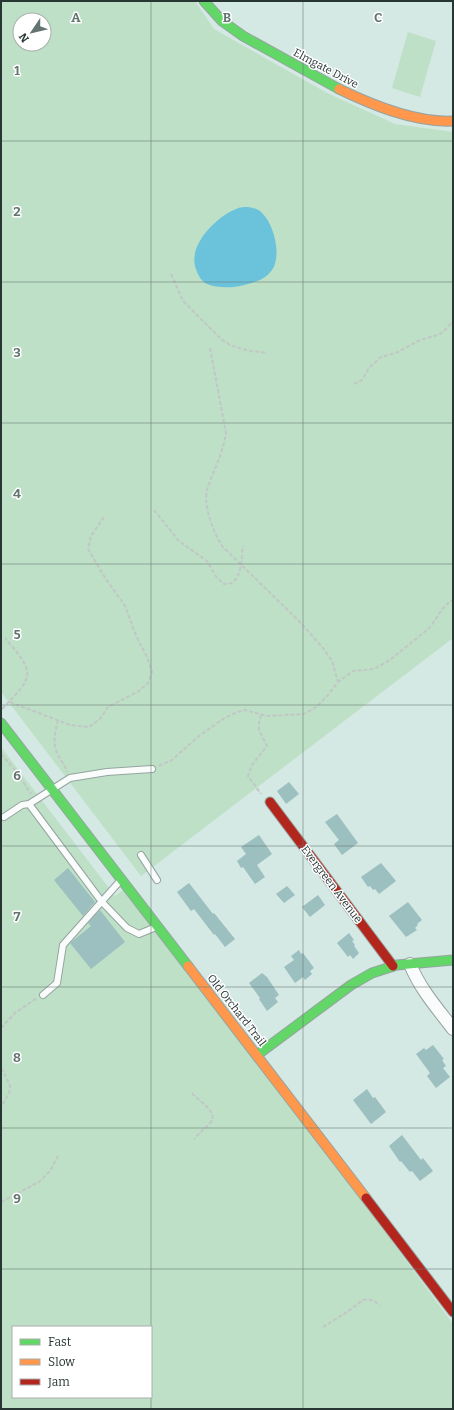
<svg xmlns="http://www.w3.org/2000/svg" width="454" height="1410" font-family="Bitter,serif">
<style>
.green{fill:#bee0c6;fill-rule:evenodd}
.water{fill:#6bc2db}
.building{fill:#9cbfc0}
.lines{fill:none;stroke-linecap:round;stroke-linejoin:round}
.lane-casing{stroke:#95a4a1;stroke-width:8}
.street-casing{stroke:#95a4a1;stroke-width:14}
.fast-casing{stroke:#95a4a1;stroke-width:11}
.slow-casing{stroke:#95a4a1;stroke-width:11}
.jam-casing{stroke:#95a4a1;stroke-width:11}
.path{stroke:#c0c7c6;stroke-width:2;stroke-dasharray:4 2;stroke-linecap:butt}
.lane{stroke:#f9fcfb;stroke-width:6}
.street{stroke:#f9fcfb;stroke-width:12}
.fast{stroke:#63d668;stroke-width:9}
.slow{stroke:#ff974d;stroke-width:9}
.jam{stroke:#b3261e;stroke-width:9}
.grid{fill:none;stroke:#647471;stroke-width:1;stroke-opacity:0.55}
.labels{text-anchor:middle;stroke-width:3;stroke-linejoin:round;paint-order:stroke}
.street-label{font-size:11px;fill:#273533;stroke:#fff}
.grid-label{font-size:13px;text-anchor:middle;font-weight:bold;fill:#647471;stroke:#fff;stroke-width:3;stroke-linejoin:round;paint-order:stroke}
</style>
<rect width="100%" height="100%" fill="#d4e8e4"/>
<!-- green -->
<g class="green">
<path d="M1 1H195L214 29 327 93 395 124 453 132V638L141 876 1 692ZM20 20H44V44H20Z"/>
<polygon points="408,32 436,41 420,97 392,88"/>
<path d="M1 747 115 896 128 886 453 1324V1409H1ZM13 1327H151V1397H13Z"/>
</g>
<!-- water -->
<path class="water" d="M248 207C253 208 259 209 262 213 274 224 282 256 272 270 264 281 252 283 240 286 231 288 216 288 207 284 201 281 198 275 196 269 187 246 216 217 236 209 240 207 244 207 248 207Z"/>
<!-- building -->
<g class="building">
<polygon points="289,782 299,794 286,804 277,791"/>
<polygon points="337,814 358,843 342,855 334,844 339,840 325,822"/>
<polygon points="259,835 272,854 257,865 265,877 255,884 243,867 241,868 237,861 246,854 241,847"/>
<polygon points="381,863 396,881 379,894 375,889 373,890 370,886 368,887 361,877"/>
<polygon points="68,868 95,902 83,916 54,880"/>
<polygon points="189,883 213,914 214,913 235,939 225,947 215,934 214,935 194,909 191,911 177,892"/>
<polygon points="287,886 295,895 284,903 276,894"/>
<polygon points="318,895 325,905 310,917 302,907"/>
<polygon points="408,902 422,920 417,924 418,925 415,928 417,930 406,937 389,916"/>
<polygon points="100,910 125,942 91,969 70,943 91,926 88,923"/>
<polygon points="349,933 354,940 352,941 355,945 354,946 359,953 353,959 350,955 348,957 337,943"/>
<polygon points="299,950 301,954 303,953 314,968 310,971 312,974 305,980 303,977 295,983 284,967 294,960 291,956"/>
<polygon points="262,973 267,977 279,995 275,998 278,1002 267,1011 259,999 260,998 249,983"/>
<polygon points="433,1045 444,1059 442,1060 446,1066 443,1068 450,1077 436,1088 427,1076 430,1073 416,1054 424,1048 426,1050"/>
<polygon points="367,1089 373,1098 375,1097 386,1112 371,1124 353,1100"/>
<polygon points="402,1135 421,1160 423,1158 433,1171 420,1181 412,1171 410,1172 401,1161 400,1162 389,1146"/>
</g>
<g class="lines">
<!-- lane casing -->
<g class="lane-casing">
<g id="lane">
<polyline points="29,804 70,778 107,772 152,769"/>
<polyline points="4,817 22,805 29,804 102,902 127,928 139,934 156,927"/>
<polyline points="141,855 157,880"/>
<polyline points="43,995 57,983 63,945 120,881"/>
</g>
</g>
<!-- street casing -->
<g class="street-casing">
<path id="street" d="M410 964C420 989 437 1008 453 1029"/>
</g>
<!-- fast casing -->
<g class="fast-casing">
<g id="fast">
<polyline points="204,1 222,21 243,36 339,89"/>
<polyline points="1,723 188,966"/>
<polyline points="257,1055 351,985 372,973 397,965 453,960"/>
</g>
</g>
<!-- slow casing -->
<g class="slow-casing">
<g id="slow">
<path d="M339 89C372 105 415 123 453 121"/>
<polyline points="188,966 366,1198"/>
</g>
</g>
<!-- jam casing -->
<g class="jam-casing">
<g id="jam">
<polyline points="270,802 393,966"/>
<polyline points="366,1198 453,1312"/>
</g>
</g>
<!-- path -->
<g class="path">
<polyline points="171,274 183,301 221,339 230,345 239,348 250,351 267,353"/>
<path d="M210 348 226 433C223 454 213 471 207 490 203 506 214 533 222 546L299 621 323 648 332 661 338 682"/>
<polyline points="354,384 362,380 369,368 381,357 398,352 420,340 438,335 443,332 453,321"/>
<path d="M154 510 179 541 207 561 217 578 224 584 232 583C243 574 241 558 243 546"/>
<polyline points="10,702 70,725 89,727 100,719 108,707 139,691 148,683 152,672 147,657 137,638 125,606 104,576 88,549 91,536 104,517"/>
<path d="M2 709C34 676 36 674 5 638"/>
<polyline points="261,715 259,724 259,730 267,746 252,765 248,776 261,794"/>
<path d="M58 720C55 732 52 744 58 755 61 761 65 765 67 772"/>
<polyline points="1,754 15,770 31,794"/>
<path d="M159 766 172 760 199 736 223 719 237 712 245 710 267 716 304 714 316 707 328 695 338 682 345 677 353 671 374 669 390 660 428 629C437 620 441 606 453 600"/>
<polyline points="1,1028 15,1013 37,998"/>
<path d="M1 1068C13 1090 13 1086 1 1107"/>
<path d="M192 1093C198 1101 220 1112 210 1123 205 1129 199 1133 194 1139"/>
<polyline points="1,1202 39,1182 50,1171 58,1156"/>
<path d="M323 1327 347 1312 363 1300C369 1298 376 1301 380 1306"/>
</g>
<!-- lane -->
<use href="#lane" class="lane"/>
<!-- street -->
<use href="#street" class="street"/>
<!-- fast -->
<use href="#fast" class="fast"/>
<!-- slow -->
<use href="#slow" class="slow"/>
<!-- jam -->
<use href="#jam" class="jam"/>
</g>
<!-- grid -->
<path class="grid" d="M151 1V1409M303 1V1409M1 141H453M1 282H453M1 423H453M1 564H453M1 705H453M1 846H453M1 987H453M1 1128H453M1 1269H453"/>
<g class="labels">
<!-- street labels -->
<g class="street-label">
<text transform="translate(326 68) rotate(28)" y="4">Elmgate Drive</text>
<text transform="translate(332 884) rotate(53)" y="4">Evergreen Avenue</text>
<text transform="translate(237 1010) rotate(52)" y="4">Old Orchard Trail</text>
</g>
</g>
<g class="grid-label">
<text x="76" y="22">A</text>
<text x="227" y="22">B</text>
<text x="378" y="22">C</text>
<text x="17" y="75">1</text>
<text x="17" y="216">2</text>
<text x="17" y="357">3</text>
<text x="17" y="498">4</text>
<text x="17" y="639">5</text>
<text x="17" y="780">6</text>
<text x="17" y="921">7</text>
<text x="17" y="1062">8</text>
<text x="17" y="1203">9</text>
</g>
<!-- border -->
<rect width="454" height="1410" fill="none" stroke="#273533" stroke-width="4"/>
<!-- legend -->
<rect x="12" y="1326" width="140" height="72" fill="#ffffff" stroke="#a9aead"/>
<rect x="20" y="1339" width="20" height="6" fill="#63d668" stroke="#a9aead"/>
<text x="48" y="1346" font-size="12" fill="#273533">Fast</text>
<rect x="20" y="1359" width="20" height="6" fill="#ff974d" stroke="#a9aead"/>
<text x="48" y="1366" font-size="12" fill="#273533">Slow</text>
<rect x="20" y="1379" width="20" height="6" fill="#b3261e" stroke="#a9aead"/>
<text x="48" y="1386" font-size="12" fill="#273533">Jam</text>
<!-- north arrow -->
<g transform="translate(32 32) rotate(235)"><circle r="19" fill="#ffffff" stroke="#a9aead"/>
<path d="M0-3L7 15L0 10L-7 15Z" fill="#647471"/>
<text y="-6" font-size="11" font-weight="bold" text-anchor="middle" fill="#273533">N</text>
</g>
</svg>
